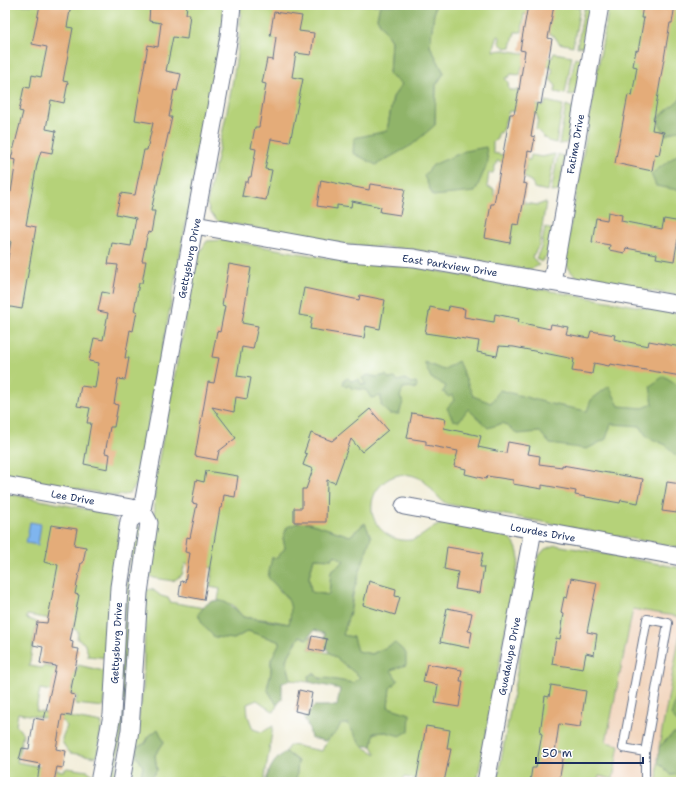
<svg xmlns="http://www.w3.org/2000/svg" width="686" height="787" font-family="'Shantell Sans',sans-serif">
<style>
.built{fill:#f2d5bd}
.green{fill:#b5d279;stroke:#68806c}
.forest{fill:#90b469;stroke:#567264;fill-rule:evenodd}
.water{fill:#7fb5ee;stroke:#4d72a6}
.building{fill:#e4ac79}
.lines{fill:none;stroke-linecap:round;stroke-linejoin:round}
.lane-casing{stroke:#667188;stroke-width:10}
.street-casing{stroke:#667188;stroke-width:19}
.lane{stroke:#fff;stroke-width:8}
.street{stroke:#fff;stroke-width:17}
.labels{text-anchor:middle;stroke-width:3;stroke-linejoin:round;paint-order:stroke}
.street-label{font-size:10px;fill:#1b2f5e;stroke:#fff}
</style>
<rect width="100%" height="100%" fill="#fff"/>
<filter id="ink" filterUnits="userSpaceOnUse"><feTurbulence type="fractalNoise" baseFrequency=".025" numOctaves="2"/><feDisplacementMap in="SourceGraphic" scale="8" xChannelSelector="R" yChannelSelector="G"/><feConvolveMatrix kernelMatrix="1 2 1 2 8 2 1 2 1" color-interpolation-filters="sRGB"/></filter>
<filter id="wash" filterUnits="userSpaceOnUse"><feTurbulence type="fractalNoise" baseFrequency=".012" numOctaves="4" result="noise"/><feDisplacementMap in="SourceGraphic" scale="16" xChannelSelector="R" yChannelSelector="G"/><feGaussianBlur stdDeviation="0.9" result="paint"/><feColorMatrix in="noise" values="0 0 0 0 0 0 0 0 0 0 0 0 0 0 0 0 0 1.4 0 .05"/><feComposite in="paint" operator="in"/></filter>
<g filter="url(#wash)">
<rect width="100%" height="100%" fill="#f1ecd5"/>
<!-- built -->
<polygon class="built" points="635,572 681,581 681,678 662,782 596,782"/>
<!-- green -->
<g class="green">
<polygon points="7,5 224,5 223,26 137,484 129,494 117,496 5,476 5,15"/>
<path d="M241 5H380L377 18 391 41 389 75 403 84 393 97 387 131 435 125 436 85 444 73 430 46 435 5H541L555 7 558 5H565L580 8 573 46 559 43 555 37 549 33 535 15 524 14 522 32H515L511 47 505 48 499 43 500 37 498 36 493 51 504 50 552 58 554 53 572 56 565 94 555 92 556 86 550 79 553 68 547 65 542 69 522 66 520 75 511 74 509 77 505 78 508 82 509 90H519L518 102 544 106 546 101 563 105 556 143 548 141 536 129 538 118 536 114 509 111 501 133 499 132 496 140 493 142V153L530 160 531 155 542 157 555 154 548 191 534 188 532 182 524 177 526 165 497 161 493 173H489L487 187 494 189V195L524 200V203L538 205 546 202 539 246 532 257 539 265 532 269H524L411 249 348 245 218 221 210 213 207 204C220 139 239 72 241 5Z"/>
<path d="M609 5H681V296L583 280C572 275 567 269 565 257Z"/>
<polygon points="584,8 591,11 585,46 577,47"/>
<polygon points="575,57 582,60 576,94 568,95"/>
<polygon points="566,105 573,108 567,143 559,144"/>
<polygon points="558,154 565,157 559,191 551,192"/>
<polygon points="545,227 552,230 548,254 541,262 536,258 541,248"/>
<path d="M225 240 355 263 409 266 681 314V548L447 504C438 499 433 490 426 483 413 471 394 472 382 484 374 492 371 501 372 511 374 530 396 545 415 539 426 535 432 525 444 524 454 524 502 533 509 538 516 543 518 551 519 559L477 782H430L404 777 403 782H296L298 761 286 752 288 747 291 745 322 751C327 737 334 736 341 723L348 724 362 746 376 754 372 746 374 733 386 732 409 714 388 707 391 670 382 649 372 654 356 651 343 635 351 608 365 523 350 536 303 521 283 538 285 548 277 558 278 589C292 602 293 606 289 624L270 620 243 617 233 605 218 600 220 589 210 587 213 568 185 564 182 575 173 581 154 578 149 576 154 547 155 480 197 256 207 241Z"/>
<path d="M5 493 110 514 120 525 108 658 87 656 88 653 84 643 77 639 78 631 72 628 74 623 27 615 26 618 37 622 29 666 42 668 44 666 76 672 78 665 108 672 104 707 75 704 77 696 70 694 73 680 54 676 51 691 40 689 36 711 102 723 97 757 70 753C59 739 61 741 67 726L62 721 18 713 16 725 23 734 17 762 63 771 67 768 88 771 92 774 91 782H5Z"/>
<polygon points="135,526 142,527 127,700 114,782 107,782 124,611"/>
<polygon points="556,545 681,568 681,617 633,609 606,742 619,745 613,779 599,776 597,782 497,782 538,557 545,549"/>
<polygon points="335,555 345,561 331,571 329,595 311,592 309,577 314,558 332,559"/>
<polygon points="152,589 161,596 168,598 170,602 204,608 198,614 234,639 248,631 281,642 271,660 271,672 267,689 277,705 274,712 257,700 247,704 248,716 253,729 262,732 273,726 264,782 228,782 226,779 218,780 217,782 154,782 151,778 157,770 155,755 164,742 149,736 137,757 143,766 141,776 133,775 132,782 128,782 143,689 146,590"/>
<polygon points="681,628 681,687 679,688 679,724 681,723 681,739 674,733 659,747"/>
<polygon points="300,636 307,639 312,636 309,649 330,653 361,677 353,683 308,676 309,682 291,680 286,660"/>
<polygon points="658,762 671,775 681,774 681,782 657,782"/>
</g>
<!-- forest -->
<g class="forest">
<polygon points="380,5 435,5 430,46 444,73 436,85 435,125 412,145 376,165 353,153 354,138 387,131 393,97 402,84 389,75 391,41 377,18"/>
<polygon points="681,98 681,129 666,135 657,119"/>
<polygon points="486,147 488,162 475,192 433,196 424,176 433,165 465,151"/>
<polygon points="681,152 681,186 678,190 656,186 651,174"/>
<polygon points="458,361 473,396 491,403 500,390 551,404 587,411 591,400 609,386 619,406 643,408 653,404 650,386 664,376 681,387 681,454 675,455 666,445 647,437 640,426 611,424 606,439 587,449 550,444 540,432 518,434 503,423 488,428 468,409 459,421 453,420 447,408 454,400 452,395 449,397 443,392 446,386 431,378 424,362 443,370"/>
<polygon points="368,375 377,377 386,375 389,379 395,378 398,381 405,379 411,383 416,382 417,385 416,389 410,387 403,388 400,397 403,402 399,414 389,414 381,405 381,396 371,398 366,390 351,388 350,385 346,387 343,384 344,380 348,378 351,381 359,380 361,384 366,385 362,378"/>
<path d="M303 521 350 536 365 523 371 537 352 596 351 608 343 635 353 637 357 651 372 654 395 643 406 653V665L391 670 398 681 390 688 388 707 410 714 409 731 400 736 386 732 374 733 372 746H362L348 724H341L336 733 325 741 311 738 309 728 304 719 314 706H337L340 689 309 682 308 676 314 673 320 679 326 678 353 683 360 677 330 653 323 644 325 634 314 630 307 639 300 636 286 660 291 680 282 683V699L277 705 267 689 271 672V660L280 642 248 631 234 639 214 637 203 625 198 614C201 611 204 606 207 604 221 594 235 608 243 617L289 624C295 597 284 596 268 577L272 557 277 558 285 548 283 538 287 527ZM335 555 344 561 331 571 329 595 311 592 309 577 314 558 332 559Z"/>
<polygon points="679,688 681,688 681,723 679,724 671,715"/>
<polygon points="158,729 164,742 155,755 157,771 151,777 154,782 132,782 133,775 141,776 143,766 137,757 137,747 146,743 149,736"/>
<polygon points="674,733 681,739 681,774 671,775 658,762 659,747"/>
<path d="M286 752 298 761 296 782H266C269 768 274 759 286 752Z"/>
</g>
<!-- water -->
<polygon class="water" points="30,522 41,524 38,545 26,543"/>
<g id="blocks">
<!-- building -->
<g class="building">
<polygon points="40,5 71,5 67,27 73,28 63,81 68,82 64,103 51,100 46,129 56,131 52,153 41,151 37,164 26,225 36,227 22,309 5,306 5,275 11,241 5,240 5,191 11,192 16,160 11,159 23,112 19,111 24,87 30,88 32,75 41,77 47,47 32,44"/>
<polygon points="150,5 187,5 186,14 190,14 187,39 173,37 166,71 181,74 177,91 174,90 169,117 172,117 151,211 155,211 151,233 148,232 142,261 146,261 142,283 139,283 134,311 137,311 133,331 130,330 125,358 129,358 125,380 118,379 114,404 118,405 114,427 110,427 105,453 110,454 108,469 84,464 91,423 87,423 90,408 77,406 81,386 95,388 99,363 89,361 94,338 103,340 108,313 98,311 102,292 113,294 118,265 108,264 112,243 131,246 136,218 116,214 121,193 135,195 144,150 147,150 153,123 135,120 148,45 158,47 161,23 149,21"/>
<polygon points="528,5 554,5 548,38 552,39 541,104 537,103 531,136 535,137 532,152 528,151 523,183 527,184 519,225 513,224 510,243 485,238 491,204 494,204 510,114 514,114 519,90 525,51 520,50"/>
<polygon points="643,5 675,5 672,23 670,23 652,130 664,132 659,155 655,154 652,171 615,163 628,95 632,96 637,67 633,66 636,50 638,51 644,18 641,18"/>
<polygon points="274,12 302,16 299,31 314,33 311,55 296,53 292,77 303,79 290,142 271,139 265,169 272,170 266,200 242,196 245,182 248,182 249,177 251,177 256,149 251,148 255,127 259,127 266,84 262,83 267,59 273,60 276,37 270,36"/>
<polygon points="321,180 369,190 370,184 405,189 400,215 380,212 381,207 352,201 351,207 337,205 337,209 317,206"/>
<polygon points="608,212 622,215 621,221 662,229 664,219 681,222 674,261 656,258 657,254 626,248 625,253 609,250 610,245 592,242 596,218 607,220"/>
<polygon points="229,264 251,268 242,323 258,326 253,349 242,347 237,376 251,378 247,399 236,397 234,412 212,407 236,438 219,451 217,460 195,456 208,382 214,383 219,358 212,357 217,331 220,332 225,306 222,305"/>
<polygon points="304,288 359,300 360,295 385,300 380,329 366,326 364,338 310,329 312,317 299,315"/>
<polygon points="449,306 465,309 464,317 494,322 495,314 519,319 518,322 550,329 551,324 568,327 566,334 589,338 591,331 615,335 614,339 648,346 649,341 681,347 681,376 610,364 609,366 594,363 592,374 572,371 574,359 514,347 499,346 497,356 477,352 479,341 425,333 430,307 448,311"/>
<polygon points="370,409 388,430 362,452 351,439 335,483 327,480 326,522 294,522 294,508 302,508 302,489 306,489 313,469 303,465 307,454 304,453 311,433 332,441"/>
<polygon points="412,413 446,419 444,428 481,436 478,447 506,453 508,442 530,446 528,454 540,456 539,464 562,467 562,465 643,479 638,503 621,500 620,503 575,495 576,491 542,485 542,489 513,484 513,480 487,476 486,479 465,474 466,469 454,466 458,451 426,445 426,441 407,438"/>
<polygon points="206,471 238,476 235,497 224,495 222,508 220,508 204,600 179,595 181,581 185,582 190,553 185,552 187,537 190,538 197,504 192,503 196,480 204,482"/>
<polygon points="667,482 681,484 681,511 677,510 677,513 662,511"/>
<polygon points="51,525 77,529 74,545 86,547 83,563 81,563 75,594 79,595 70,641 73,642 72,648 79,649 70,694 75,695 71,716 62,715 56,749 66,751 63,768 57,767 54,782 37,782 40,764 19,760 22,748 29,749 34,718 44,720 56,666 40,663 43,647 33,645 37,622 47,623 58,565 44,562"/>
<polygon points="447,547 483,553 480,567 484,567 480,593 455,589 458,572 444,569"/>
<polygon points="571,578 597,583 587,632 597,634 594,655 586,653 583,669 552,664 556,638 560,639 564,613 561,612 564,597 567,598"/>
<polygon points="369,581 396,589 395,596 400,597 395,615 363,605"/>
<polygon points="447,608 472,613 468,631 472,632 469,648 440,642"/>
<polygon points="312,636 327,639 324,652 309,649"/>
<polygon points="427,664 462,670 460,681 463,681 459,707 435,703 438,685 423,682"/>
<polygon points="551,685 586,691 580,727 559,724 555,752 564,753 559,782 530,782 532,768 536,768 542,734 540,733 545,696 549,697"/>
<polygon points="299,690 312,693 308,714 295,711"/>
<polygon points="426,726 450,730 447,749 451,749 444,782 416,782"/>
</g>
</g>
</g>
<g filter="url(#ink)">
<use href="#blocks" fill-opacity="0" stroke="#667188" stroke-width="1"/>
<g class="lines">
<!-- lane casing -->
<g class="lane-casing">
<polyline id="lane" points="645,752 623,748 647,619 668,623 645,752 645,782"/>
</g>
<!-- street casing -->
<g class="street-casing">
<g id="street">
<polyline points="195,225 349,253 414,258 681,305"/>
<polyline points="552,282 600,5"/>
<polyline points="5,485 142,510"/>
<polyline points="404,506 681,557"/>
<polyline points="99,782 112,715 119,587 129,521 142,510"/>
<polyline points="121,782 130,730 139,593 149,523 142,510 229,36 232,5"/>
<polyline points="486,782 533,530"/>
</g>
</g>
<!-- lane -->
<use href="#lane" class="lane"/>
<!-- street -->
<use href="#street" class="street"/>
</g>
</g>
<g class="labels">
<!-- street labels -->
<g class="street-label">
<text transform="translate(575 144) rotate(-80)" y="4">Fatima Drive</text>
<text transform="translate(189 258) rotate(-79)" y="4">Gettysburg Drive</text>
<text transform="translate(450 265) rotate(9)" y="4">East Parkview Drive</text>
<text transform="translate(73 497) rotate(10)" y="4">Lee Drive</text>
<text transform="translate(543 532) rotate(10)" y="4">Lourdes Drive</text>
<text transform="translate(116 643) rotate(-87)" y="4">Gettysburg Drive</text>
<text transform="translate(509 656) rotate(-79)" y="4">Guadalupe Drive</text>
</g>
</g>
<!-- margin -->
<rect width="686" height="787" fill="none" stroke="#fff" stroke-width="20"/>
<!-- scale -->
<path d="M536 757v6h107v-6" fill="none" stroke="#1b2f5e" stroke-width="2"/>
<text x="542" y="757" font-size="12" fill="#1b2f5e" stroke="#ffffff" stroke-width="3" paint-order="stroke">50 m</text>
</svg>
